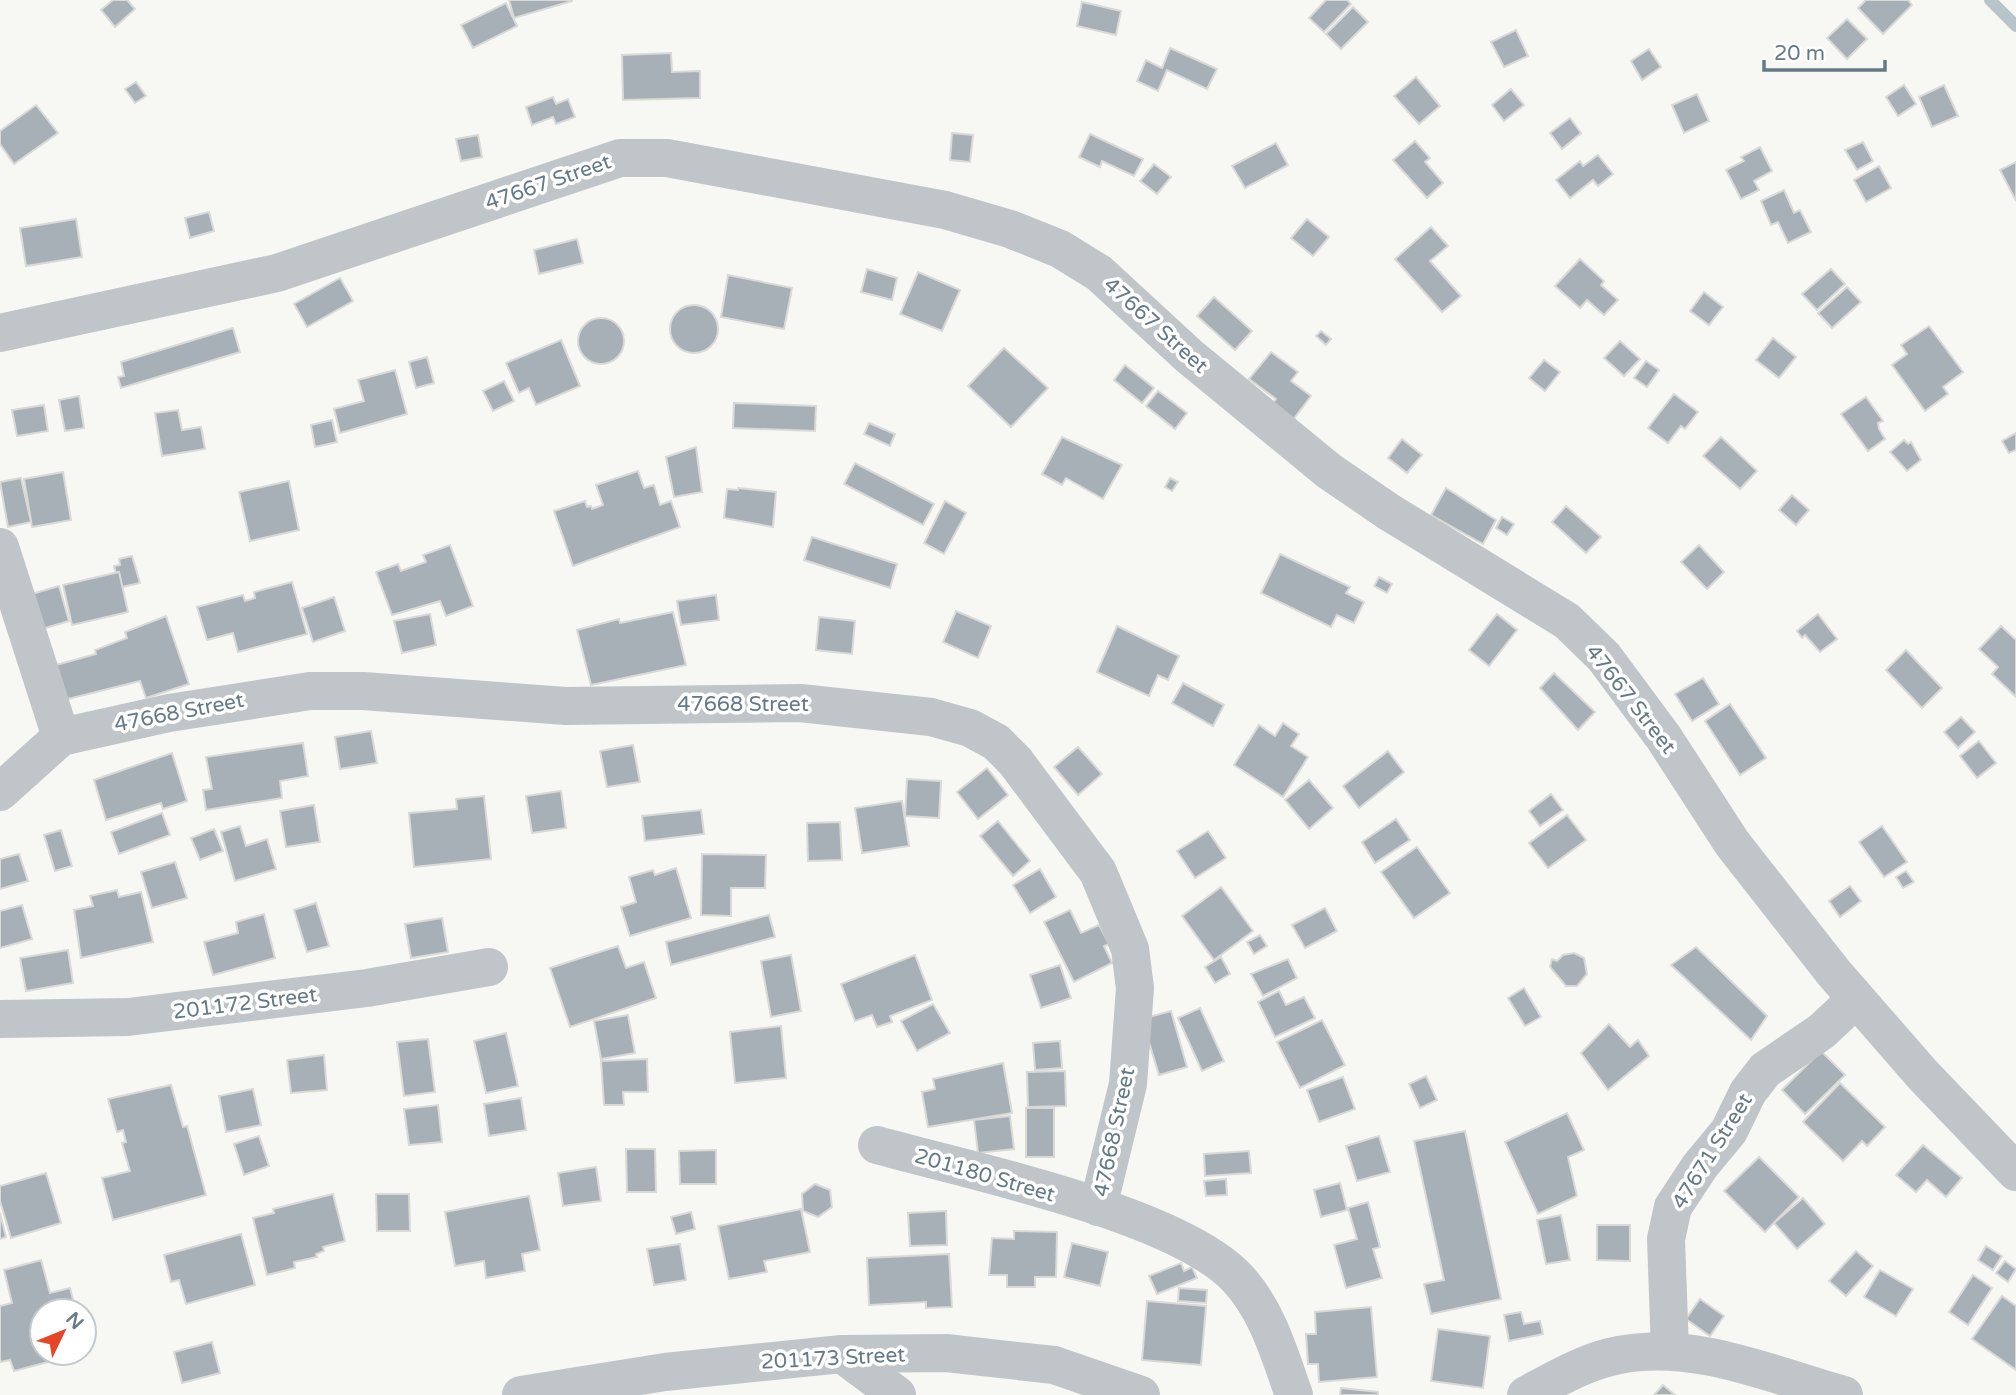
<svg xmlns="http://www.w3.org/2000/svg" width="2016" height="1395" font-family="'Varela Round',sans-serif">
<style>
.lines{fill:none;stroke-linecap:round;stroke-linejoin:round}
.stream{stroke:#b7c5c8;stroke-width:12}
.building{fill:#a7b0b6;stroke:#d9d9d7;stroke-width:2}
.street{stroke:#c0c5c9;stroke-width:38}
.labels{text-anchor:middle;stroke-width:7;stroke-linejoin:round;paint-order:stroke}
.street-label{font-size:21px;fill:#667986;stroke:#fff}
</style>
<rect width="100%" height="100%" fill="#f7f7f4"/>
<g class="lines">
<!-- stream -->
<polyline class="stream" points="1990,0 2016,26"/>
</g>
<!-- building -->
<g class="building">
<polygon points="113,0 127,0 135,9 115,27 101,10"/>
<polygon points="509,0 572,0 572,1 514,18"/>
<polygon points="1326,0 1347,0 1351,4 1324,32 1309,18"/>
<polygon points="1866,0 1908,0 1912,5 1883,34 1858,8"/>
<polygon points="1082,2 1121,11 1116,35 1077,26"/>
<polygon points="506,3 517,26 473,48 461,25"/>
<polygon points="1353,7 1368,22 1341,49 1326,34"/>
<polygon points="1847,19 1867,39 1847,59 1827,38"/>
<polygon points="1516,30 1528,56 1504,67 1491,42"/>
<polygon points="1170,48 1217,69 1207,89 1167,70 1158,91 1137,81 1146,60 1162,68"/>
<polygon points="1649,49 1661,67 1642,80 1631,61"/>
<polygon points="671,53 672,72 700,71 700,98 623,100 622,55"/>
<polygon points="1416,77 1440,106 1419,124 1394,96"/>
<polygon points="136,82 146,96 135,103 125,89"/>
<polygon points="1904,85 1916,104 1898,116 1886,97"/>
<polygon points="1944,85 1958,116 1932,127 1919,97"/>
<polygon points="1511,89 1524,105 1504,121 1492,105"/>
<polygon points="1697,94 1709,121 1684,133 1672,105"/>
<polygon points="553,97 556,104 568,99 575,117 556,124 553,117 532,125 526,107"/>
<polygon points="36,105 58,133 14,164 0,144 0,131"/>
<polygon points="1570,118 1581,133 1562,149 1550,133"/>
<polygon points="952,133 973,135 970,162 950,160"/>
<polygon points="1090,134 1143,159 1134,176 1102,161 1100,167 1079,157"/>
<polygon points="478,135 482,157 461,161 456,139"/>
<polygon points="1415,141 1430,158 1425,162 1443,183 1427,198 1393,160"/>
<polygon points="1863,142 1873,161 1857,170 1845,150"/>
<polygon points="1276,143 1288,165 1245,188 1232,166"/>
<polygon points="1760,147 1772,171 1754,181 1759,190 1741,199 1726,170 1744,161 1741,157"/>
<polygon points="1598,155 1613,174 1598,186 1593,180 1570,198 1556,180 1580,161 1583,166"/>
<polygon points="2016,162 2016,201 2000,170"/>
<polygon points="1154,164 1171,177 1157,194 1140,181"/>
<polygon points="1879,166 1891,188 1866,202 1854,180"/>
<polygon points="1784,190 1794,213 1800,210 1811,232 1788,243 1778,222 1771,225 1761,201"/>
<polygon points="209,212 214,231 190,238 185,218"/>
<polygon points="76,219 82,257 26,266 20,228"/>
<polygon points="1307,219 1329,237 1313,256 1291,238"/>
<polygon points="1431,227 1448,246 1430,261 1461,296 1442,312 1395,259"/>
<polygon points="577,239 583,263 539,274 534,250"/>
<polygon points="1580,259 1604,281 1601,285 1618,300 1604,315 1587,300 1580,308 1555,286"/>
<polygon points="867,269 897,278 892,300 861,292"/>
<polygon points="1831,269 1845,284 1817,310 1802,294"/>
<polygon points="918,272 960,290 942,331 900,314"/>
<polygon points="728,275 792,288 784,329 721,317"/>
<polygon points="340,278 353,301 307,327 294,304"/>
<polygon points="1847,287 1861,302 1832,328 1818,313"/>
<polygon points="1704,292 1723,307 1709,325 1690,311"/>
<polygon points="1214,297 1252,331 1235,350 1197,316"/>
<circle cx="694" cy="329" r="24"/>
<circle cx="601" cy="341" r="23"/>
<polygon points="1929,326 1963,372 1943,387 1948,394 1925,411 1892,365 1907,354 1901,345"/>
<polygon points="233,328 240,352 121,388 118,377 124,376 121,362"/>
<polygon points="1321,331 1331,339 1326,345 1316,336"/>
<polygon points="1773,338 1796,357 1779,378 1756,360"/>
<polygon points="561,340 580,386 536,405 529,388 519,393 506,363"/>
<polygon points="1620,341 1640,359 1624,376 1604,358"/>
<polygon points="1004,348 1048,388 1011,427 968,386"/>
<polygon points="1271,352 1298,372 1291,381 1311,396 1292,421 1272,405 1276,399 1249,379"/>
<polygon points="427,357 434,383 416,388 409,362"/>
<polygon points="1544,360 1560,372 1545,391 1529,378"/>
<polygon points="1646,361 1659,370 1647,387 1634,378"/>
<polygon points="1125,365 1154,388 1142,403 1114,380"/>
<polygon points="395,370 407,414 340,433 334,409 364,401 358,380"/>
<polygon points="504,381 514,401 493,411 483,391"/>
<polygon points="1158,391 1187,413 1175,429 1146,406"/>
<polygon points="1674,394 1698,412 1685,429 1681,426 1668,443 1648,428"/>
<polygon points="79,396 84,428 65,431 59,400"/>
<polygon points="1866,397 1883,421 1878,423 1879,429 1885,439 1868,451 1841,414"/>
<polygon points="734,403 816,406 815,431 733,428"/>
<polygon points="44,405 48,431 17,436 12,410"/>
<polygon points="178,410 182,430 201,427 205,449 162,456 155,413"/>
<polygon points="332,420 337,442 315,447 311,425"/>
<polygon points="869,423 895,434 890,446 864,434"/>
<polygon points="2016,433 2016,450 2009,453 2002,441"/>
<polygon points="1062,437 1122,465 1103,499 1066,478 1062,485 1042,474"/>
<polygon points="1721,437 1757,471 1740,489 1703,456"/>
<polygon points="1402,439 1422,455 1407,473 1388,458"/>
<polygon points="1904,440 1908,444 1911,442 1921,460 1907,471 1890,452"/>
<polygon points="696,447 702,492 674,497 666,457"/>
<polygon points="855,463 934,504 923,525 844,484"/>
<polygon points="638,471 644,488 654,485 660,505 671,501 680,527 573,566 554,511 585,501 587,507 591,506 592,509 603,505 596,485"/>
<polygon points="63,472 71,520 32,527 24,479"/>
<polygon points="21,478 31,522 8,527 0,482"/>
<polygon points="1170,478 1178,482 1172,491 1165,487"/>
<polygon points="289,481 299,530 250,541 239,492"/>
<polygon points="738,488 776,492 773,527 724,518 727,489 738,490"/>
<polygon points="1446,488 1496,520 1483,544 1431,515"/>
<polygon points="1792,495 1809,510 1796,525 1779,510"/>
<polygon points="945,501 966,513 944,554 924,543"/>
<polygon points="1566,506 1601,537 1586,553 1552,522"/>
<polygon points="1502,517 1514,524 1507,535 1496,528"/>
<polygon points="812,537 897,564 890,588 804,560"/>
<polygon points="450,545 473,606 446,616 440,601 392,615 376,572 398,564 401,571 426,562 423,555"/>
<polygon points="1699,545 1724,572 1707,589 1681,562"/>
<polygon points="1280,554 1350,587 1346,593 1364,602 1354,623 1337,615 1331,627 1261,593"/>
<polygon points="132,556 140,583 122,587 119,572 116,573 114,566 120,565 119,559"/>
<polygon points="119,572 128,612 72,625 63,585"/>
<polygon points="1379,577 1392,584 1387,593 1374,586"/>
<polygon points="292,582 307,634 238,652 233,633 207,640 197,607 243,595 245,601 255,598 254,592"/>
<polygon points="59,586 69,621 35,631 25,596"/>
<polygon points="716,595 719,620 681,625 677,601"/>
<polygon points="334,597 345,631 313,642 302,608"/>
<polygon points="956,611 991,626 978,658 943,642"/>
<polygon points="673,612 686,665 591,685 577,630 619,619 620,623"/>
<polygon points="430,614 436,645 402,653 394,621"/>
<polygon points="1497,614 1517,630 1489,666 1469,650"/>
<polygon points="1818,614 1837,639 1820,652 1805,635 1802,638 1797,631"/>
<polygon points="166,616 189,684 146,698 140,681 64,700 56,665 96,654 95,650 127,638 125,632"/>
<polygon points="819,617 855,621 852,654 816,650"/>
<polygon points="1117,626 1179,656 1168,680 1158,675 1149,696 1097,672"/>
<polygon points="2001,626 2016,640 2016,697 1992,674 1998,667 1979,649"/>
<polygon points="1906,650 1942,688 1922,708 1886,670"/>
<polygon points="1554,673 1595,712 1578,730 1540,688"/>
<polygon points="1703,678 1719,704 1692,721 1675,694"/>
<polygon points="1183,683 1224,705 1213,726 1172,703"/>
<polygon points="1730,704 1766,758 1740,775 1705,721"/>
<polygon points="1961,717 1975,732 1958,748 1944,732"/>
<polygon points="1283,723 1299,734 1291,746 1308,757 1283,797 1234,765 1259,725 1275,736"/>
<polygon points="371,731 377,763 340,769 335,737"/>
<polygon points="1979,741 1996,763 1977,778 1960,756"/>
<polygon points="303,743 308,776 280,781 282,798 206,810 203,790 212,789 206,757"/>
<polygon points="633,745 640,782 607,787 600,751"/>
<polygon points="1078,747 1102,774 1078,795 1054,767"/>
<polygon points="1388,751 1404,772 1359,808 1343,786"/>
<polygon points="172,753 187,801 163,809 161,803 106,820 94,780"/>
<polygon points="987,768 1008,795 978,819 957,792"/>
<polygon points="907,779 941,781 939,818 905,816"/>
<polygon points="1309,780 1333,808 1309,829 1285,800"/>
<polygon points="561,791 566,828 532,833 526,796"/>
<polygon points="1551,794 1563,810 1540,826 1529,811"/>
<polygon points="484,796 491,859 414,867 409,813 457,809 456,799"/>
<polygon points="902,801 909,846 862,853 855,808"/>
<polygon points="314,805 320,842 286,847 280,811"/>
<polygon points="701,810 704,834 645,841 642,816"/>
<polygon points="162,813 170,835 119,854 111,832"/>
<polygon points="1567,815 1586,840 1548,868 1529,843"/>
<polygon points="1396,819 1410,840 1375,863 1362,842"/>
<polygon points="998,821 1030,861 1013,876 980,836"/>
<polygon points="840,822 842,860 808,861 807,823"/>
<polygon points="240,826 246,846 267,839 276,869 235,881 221,832"/>
<polygon points="1882,826 1907,862 1884,877 1859,842"/>
<polygon points="214,829 223,851 200,860 191,838"/>
<polygon points="61,830 72,866 55,871 44,835"/>
<polygon points="1208,831 1226,858 1195,878 1177,851"/>
<polygon points="1417,847 1450,893 1414,918 1381,872"/>
<polygon points="19,854 28,881 0,889 0,859"/>
<polygon points="702,854 766,855 765,888 731,888 731,916 701,915"/>
<polygon points="175,862 187,898 152,908 141,872"/>
<polygon points="676,868 691,918 630,936 621,907 636,902 629,877 653,870 655,875"/>
<polygon points="1040,869 1056,897 1030,913 1013,885"/>
<polygon points="1906,871 1914,882 1903,888 1896,877"/>
<polygon points="1850,886 1861,901 1840,917 1829,901"/>
<polygon points="1221,887 1253,931 1214,960 1182,916"/>
<polygon points="117,890 119,897 141,892 153,942 81,958 74,910 93,906 90,896"/>
<polygon points="316,903 329,946 307,952 294,910"/>
<polygon points="22,905 32,939 0,948 0,911"/>
<polygon points="1325,908 1337,931 1305,948 1292,925"/>
<polygon points="1070,910 1081,933 1099,925 1109,944 1104,946 1112,963 1074,982 1044,922"/>
<polygon points="264,914 275,958 213,975 204,942 238,933 236,922"/>
<polygon points="769,915 775,937 671,965 666,942"/>
<polygon points="442,918 448,952 411,958 405,924"/>
<polygon points="1260,935 1267,946 1254,954 1247,942"/>
<polygon points="618,946 626,968 644,962 656,998 570,1027 550,968"/>
<polygon points="1696,947 1767,1016 1751,1040 1671,965"/>
<polygon points="68,950 73,983 26,991 20,958"/>
<polygon points="1574,953 1584,958 1587,974 1577,986 1566,986 1550,967 1552,959 1557,961 1563,955"/>
<polygon points="791,955 801,1011 771,1017 761,961"/>
<polygon points="915,955 932,1000 890,1016 892,1022 877,1027 872,1015 855,1021 841,984"/>
<polygon points="1221,957 1230,974 1215,983 1205,967"/>
<polygon points="1288,959 1297,978 1263,996 1251,974"/>
<polygon points="1060,965 1071,998 1041,1008 1030,975"/>
<polygon points="1524,988 1541,1017 1525,1026 1508,998"/>
<polygon points="1279,991 1286,1005 1304,997 1315,1018 1275,1037 1258,1002"/>
<polygon points="933,1004 950,1033 917,1051 901,1021"/>
<polygon points="1200,1008 1224,1061 1202,1071 1178,1018"/>
<polygon points="1171,1011 1187,1067 1159,1075 1142,1019"/>
<polygon points="628,1015 635,1053 601,1059 594,1021"/>
<polygon points="1322,1020 1345,1065 1300,1088 1277,1042"/>
<polygon points="1609,1024 1630,1047 1638,1040 1649,1056 1608,1090 1581,1053"/>
<polygon points="781,1026 786,1078 735,1083 730,1032"/>
<polygon points="506,1033 518,1086 486,1093 474,1041"/>
<polygon points="428,1039 435,1092 404,1096 397,1042"/>
<polygon points="1060,1041 1062,1068 1035,1070 1033,1043"/>
<polygon points="1821,1051 1845,1075 1805,1114 1782,1090"/>
<polygon points="324,1055 327,1090 291,1093 287,1060"/>
<polygon points="647,1059 648,1092 623,1092 624,1105 604,1105 601,1061"/>
<polygon points="1003,1063 1012,1113 928,1127 922,1092 935,1089 933,1079"/>
<polygon points="1065,1071 1066,1106 1028,1107 1027,1072"/>
<polygon points="1426,1076 1437,1100 1420,1108 1409,1084"/>
<polygon points="1343,1077 1355,1109 1319,1122 1307,1090"/>
<polygon points="1840,1083 1885,1127 1867,1146 1862,1141 1843,1161 1803,1122"/>
<polygon points="171,1085 183,1127 187,1126 206,1195 113,1220 102,1178 130,1171 122,1143 126,1142 123,1130 117,1132 108,1099"/>
<polygon points="253,1089 261,1125 226,1132 219,1096"/>
<polygon points="521,1098 526,1130 489,1136 484,1104"/>
<polygon points="438,1105 442,1142 409,1145 404,1109"/>
<rect x="1026" y="1108" width="28" height="49"/>
<polygon points="1567,1113 1584,1150 1568,1157 1577,1196 1538,1214 1505,1142"/>
<polygon points="1010,1116 1014,1149 978,1153 974,1120"/>
<polygon points="1465,1131 1501,1299 1431,1314 1424,1284 1444,1280 1414,1141"/>
<polygon points="259,1136 269,1166 244,1175 234,1144"/>
<polygon points="1379,1136 1390,1172 1357,1181 1346,1146"/>
<polygon points="1923,1145 1962,1178 1946,1197 1927,1180 1916,1192 1896,1175"/>
<polygon points="626,1149 655,1149 656,1192 627,1192"/>
<polygon points="716,1150 716,1184 680,1184 679,1151"/>
<polygon points="1249,1151 1251,1173 1205,1176 1204,1154"/>
<polygon points="1759,1157 1799,1197 1765,1232 1724,1191"/>
<polygon points="596,1167 601,1201 563,1206 558,1173"/>
<polygon points="46,1173 61,1223 11,1238 0,1201 0,1186"/>
<polygon points="1226,1179 1227,1195 1206,1196 1204,1181"/>
<polygon points="1340,1183 1347,1210 1321,1217 1314,1190"/>
<polygon points="815,1184 830,1190 832,1207 818,1217 803,1211 802,1194"/>
<polygon points="333,1194 345,1241 323,1247 324,1251 316,1254 317,1257 294,1262 295,1268 267,1275 253,1218 274,1213 273,1209"/>
<polygon points="376,1194 409,1194 410,1231 377,1231"/>
<polygon points="529,1196 540,1250 522,1254 525,1271 486,1278 484,1261 455,1266 445,1212"/>
<polygon points="1803,1198 1825,1224 1797,1249 1774,1223"/>
<polygon points="1368,1202 1380,1247 1373,1249 1382,1278 1346,1288 1334,1245 1357,1239 1348,1208"/>
<polygon points="801,1209 810,1252 764,1261 767,1272 729,1279 718,1226"/>
<polygon points="946,1211 947,1245 910,1246 908,1213"/>
<polygon points="691,1212 695,1229 676,1234 671,1217"/>
<polygon points="0,1213 6,1237 0,1239"/>
<polygon points="1561,1215 1570,1260 1546,1264 1537,1220"/>
<polygon points="1597,1225 1630,1225 1630,1261 1597,1260"/>
<polygon points="1014,1231 1057,1232 1056,1277 1035,1277 1035,1287 1007,1287 1007,1275 989,1275 992,1238 1014,1239"/>
<polygon points="241,1234 255,1285 186,1304 179,1280 171,1282 164,1255"/>
<polygon points="1072,1243 1108,1252 1100,1286 1064,1277"/>
<polygon points="680,1244 686,1280 654,1285 647,1249"/>
<polygon points="1986,1246 2002,1256 1993,1270 1978,1260"/>
<polygon points="1856,1251 1873,1266 1846,1296 1829,1281"/>
<polygon points="949,1254 952,1307 926,1308 926,1302 869,1305 867,1258"/>
<polygon points="41,1260 50,1293 70,1288 76,1311 42,1311 42,1353 54,1353 47,1355 48,1362 14,1371 10,1360 0,1362 0,1306 12,1303 4,1270"/>
<polygon points="2005,1261 2016,1269 2008,1282 1996,1273"/>
<polygon points="1181,1263 1184,1271 1192,1267 1197,1278 1157,1294 1149,1276"/>
<polygon points="1880,1270 1913,1289 1896,1316 1864,1297"/>
<polygon points="1973,1275 1992,1288 1968,1325 1949,1312"/>
<polygon points="1179,1288 1207,1290 1206,1303 1178,1301"/>
<polygon points="2002,1296 2016,1306 2016,1370 1972,1339"/>
<polygon points="1700,1299 1724,1316 1710,1336 1686,1319"/>
<polygon points="1147,1301 1206,1306 1201,1365 1142,1360"/>
<polygon points="1371,1307 1377,1377 1319,1382 1318,1364 1308,1364 1306,1334 1316,1334 1315,1312"/>
<polygon points="1521,1312 1524,1324 1540,1321 1543,1334 1509,1341 1504,1315"/>
<polygon points="1438,1329 1490,1336 1483,1388 1431,1381"/>
<polygon points="212,1342 220,1373 182,1383 174,1352"/>
<polygon points="1663,1385 1675,1395 1654,1395"/>
<polygon points="1341,1388 1378,1392 1378,1395 1340,1395"/>
</g>
<g class="lines">
<!-- street -->
<g class="street">
<polyline points="0,333 277,273 620,158 667,158 945,210 1010,229 1060,249 1099,273 1189,356 1329,471 1389,512 1567,621 1604,657 1664,738 1732,843 1834,973 1923,1075 2016,1172"/>
<polyline points="0,547 61,737"/>
<polyline points="0,792 61,737 169,713 310,691 363,691 566,706 800,703 931,717 970,728 996,742 1015,761 1098,872 1130,949 1135,988 1128,1084 1098,1207"/>
<polyline points="0,1019 128,1017 367,988 489,967"/>
<path d="M877 1145C966 1170 1181 1214 1239 1280 1268 1312 1280 1356 1294 1395"/>
<polyline points="1670,1351 1666,1239 1673,1207 1700,1166 1729,1131 1748,1092 1765,1070 1822,1031 1856,999"/>
<polyline points="842,1354 897,1395"/>
<polyline points="521,1395 665,1372 842,1354 946,1353 1054,1365 1141,1395"/>
<path d="M1526 1395C1556 1379 1586 1361 1619 1355 1695 1340 1772 1375 1844 1395"/>
</g>
</g>
<g class="labels">
<!-- street labels -->
<g class="street-label">
<text transform="translate(548 182) rotate(-19)" y="7">47667 Street</text>
<text transform="translate(1156 325) rotate(42)" y="7">47667 Street</text>
<text transform="translate(1631 699) rotate(52)" y="7">47667 Street</text>
<text x="743" y="711">47668 Street</text>
<text transform="translate(179 712) rotate(-11)" y="7">47668 Street</text>
<text transform="translate(245 1003) rotate(-7)" y="7">201172 Street</text>
<text transform="translate(1114 1132) rotate(-78)" y="7">47668 Street</text>
<text transform="translate(1712 1151) rotate(-58)" y="7">47671 Street</text>
<text transform="translate(985 1175) rotate(16)" y="7">201180 Street</text>
<text transform="translate(833 1358) rotate(-3)" y="7">201173 Street</text>
</g>
</g>
<!-- north arrow -->
<g transform="translate(63 1332) rotate(47)"><circle r="33" fill="#ffffff" stroke="#c2c9cf" stroke-width="2"/>
<path d="M0-5L12 26L0 18L-12 26Z" fill="#e54726"/>
<text y="-10" font-size="19" font-weight="bold" text-anchor="middle" fill="#667986">N</text>
</g>
<!-- scale -->
<path d="M1764 60v10h121v-10" fill="none" stroke="#667986" stroke-width="3.5"/>
<text x="1774" y="60" font-size="21" fill="#667986" stroke="#ffffff" stroke-width="5" paint-order="stroke">20 m</text>
</svg>
